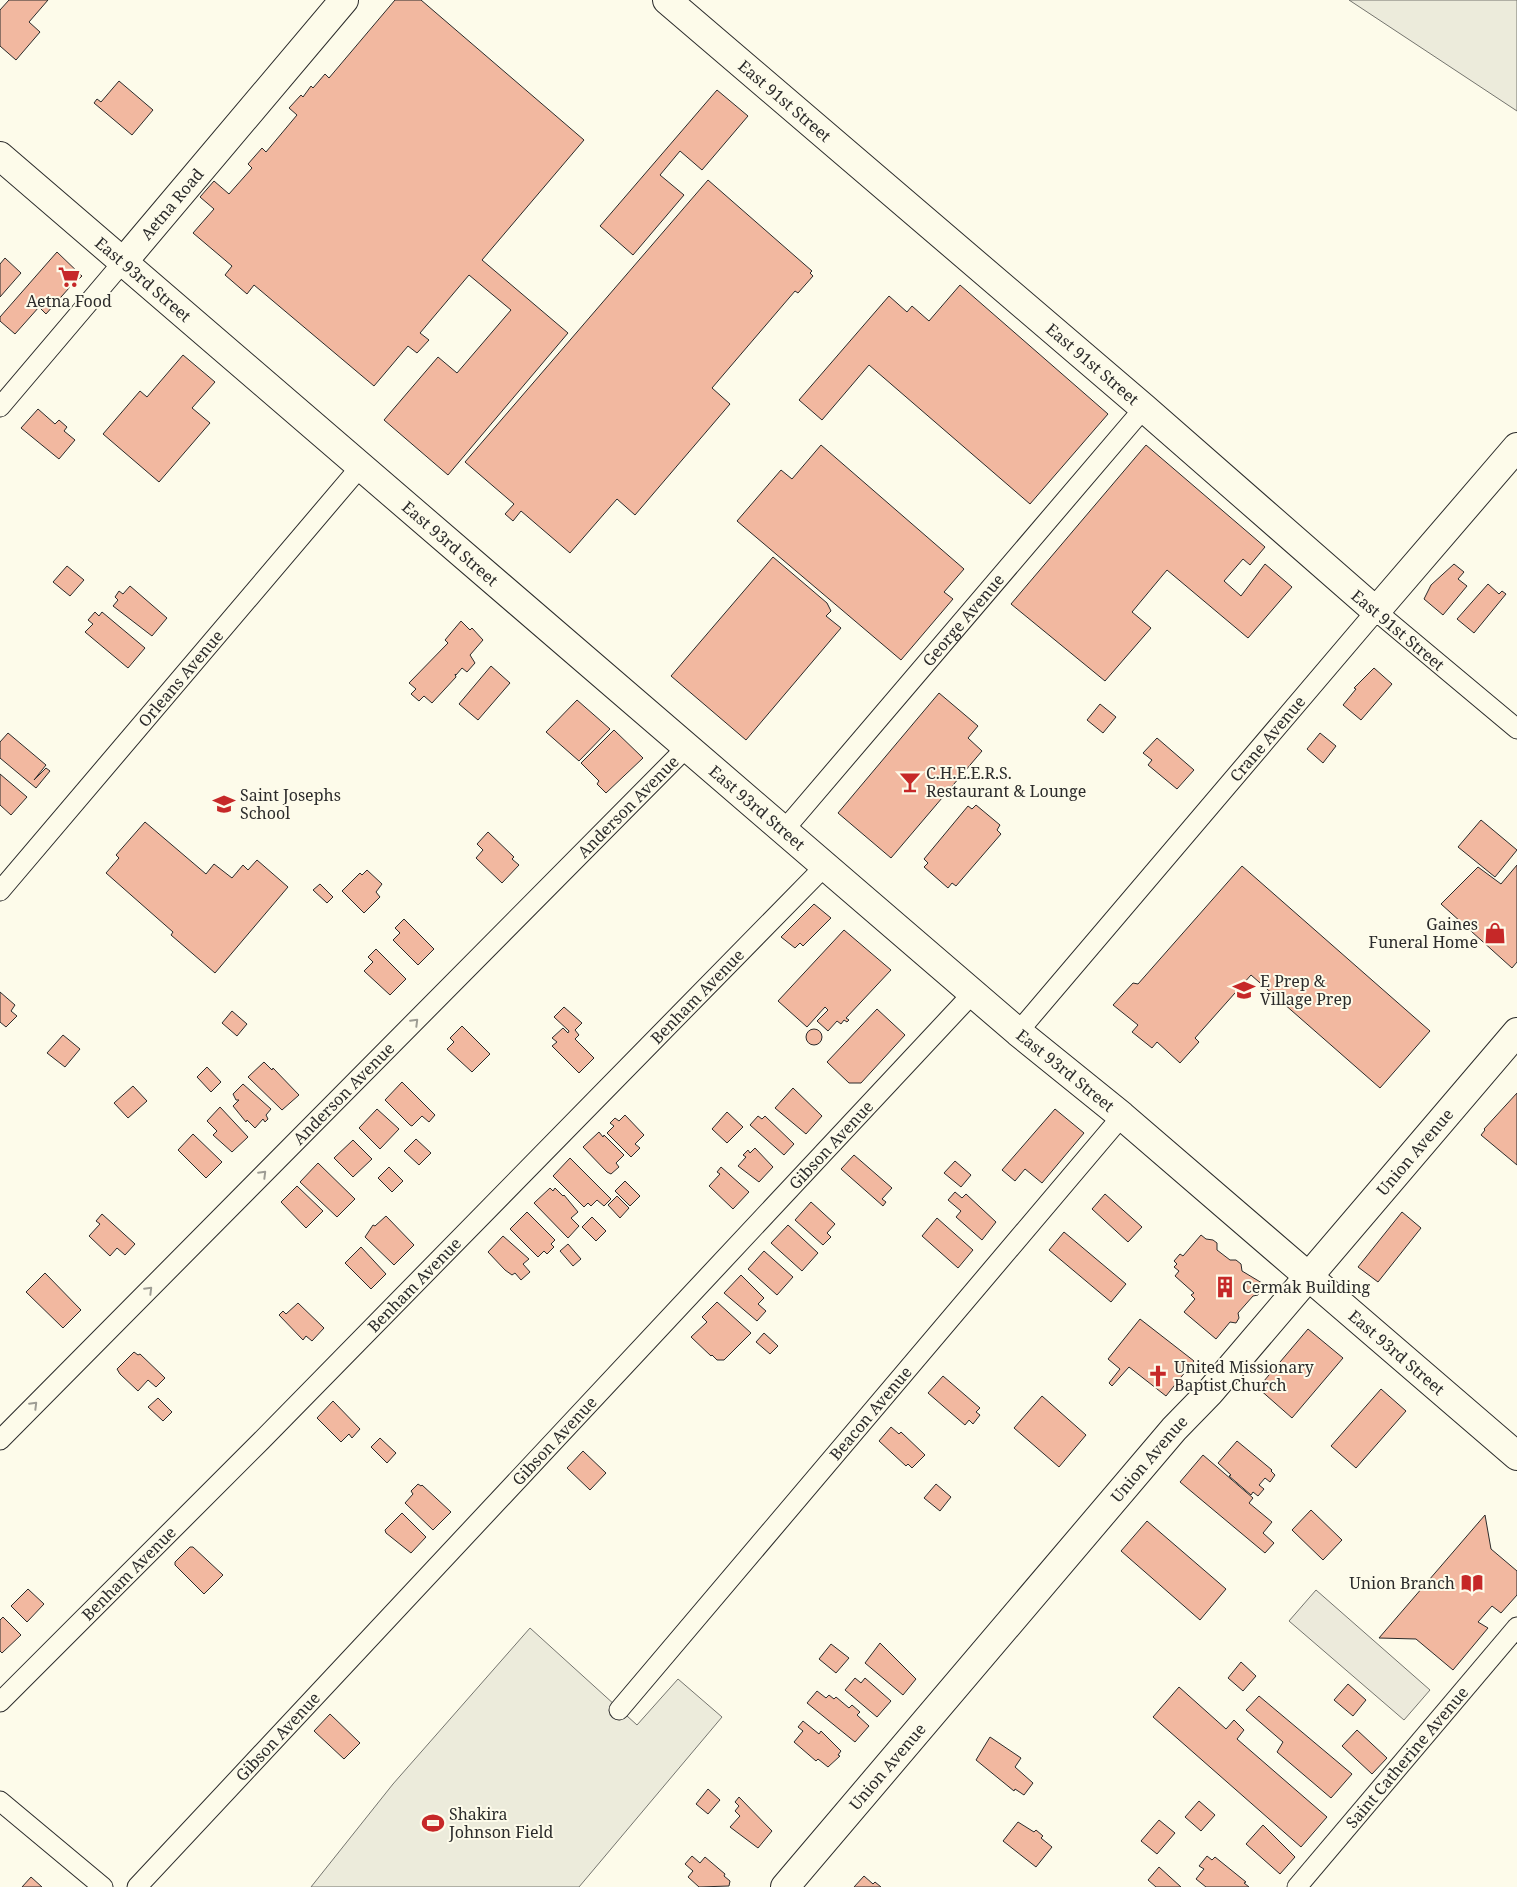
<svg xmlns="http://www.w3.org/2000/svg" width="1517" height="1887" font-family="'Noto Serif',serif">
<style>
.green{fill:#ecebdb;stroke:#74746e}
.parking{fill:#eceadb;stroke:#74746e}
.building{fill:#f2b8a0;stroke:#2b2b2b}
.lines{fill:none;stroke-linecap:round;stroke-linejoin:round}
.street-casing{stroke:#2b2b2b;stroke-width:21}
.secondary-casing{stroke:#2b2b2b;stroke-width:30}
.street{stroke:#fdfbea;stroke-width:19}
.secondary{stroke:#fdfbea;stroke-width:28}
.oneway{stroke:#9e9d94}
.labels{text-anchor:middle;stroke-width:4;stroke-linejoin:round;paint-order:stroke}
.street-label{font-size:16px;fill:#2b2b2b;stroke:#fdfbea}
.poi-label{font-size:16px;fill:#2b2b2b;stroke:#fdfbea;text-anchor:start}
</style>
<rect width="100%" height="100%" fill="#fdfbea"/>
<!-- green -->
<g class="green">
<polygon points="1349,0 1517,0 1517,111"/>
<polygon points="530,1628 637,1725 678,1679 722,1717 579,1887 311,1887 393,1784"/>
</g>
<!-- parking -->
<polygon class="parking" points="1316,1590 1430,1690 1404,1720 1289,1621"/>
<!-- building -->
<g class="building">
<polygon points="9,0 48,0 29,22 40,32 16,60 0,46 0,10"/>
<polygon points="395,0 421,0 584,140 482,260 568,333 448,475 384,420 438,357 457,373 511,310 469,275 420,333 429,340 417,353 408,346 374,386 254,285 247,294 225,275 232,266 193,233 214,209 200,197 214,181 229,194 252,168 248,164 262,148 266,152 297,115 289,108 301,95 303,97 311,86 313,88 325,74 329,78"/>
<polygon points="119,81 153,110 132,135 94,103 97,99 101,102"/>
<polygon points="717,90 748,116 702,170 680,151 660,175 684,195 633,255 600,226"/>
<polygon points="708,180 812,271 810,273 813,276 798,293 795,291 712,388 730,404 635,515 617,499 570,553 521,511 513,521 505,514 514,504 465,462"/>
<polygon points="57,252 82,276 78,280 77,279 46,314 39,307 15,334 0,321 0,317"/>
<polygon points="5,258 21,273 0,297 0,264"/>
<polygon points="960,285 1108,414 1030,504 869,365 822,420 799,400 889,296 907,312 912,306 929,321"/>
<polygon points="183,355 215,382 192,408 210,423 159,482 103,434 140,391 147,397"/>
<polygon points="38,409 55,424 59,420 67,427 64,431 75,440 59,459 21,428"/>
<polygon points="821,445 964,569 944,592 953,599 901,660 737,521 781,470 792,479"/>
<polygon points="1146,445 1265,547 1250,565 1243,559 1224,581 1241,596 1265,564 1292,587 1248,638 1167,570 1132,612 1151,628 1105,681 1011,604"/>
<polygon points="773,557 827,603 831,611 826,616 841,628 746,740 671,676"/>
<polygon points="1454,564 1464,572 1458,579 1467,586 1443,615 1424,599 1431,585"/>
<polygon points="67,566 84,580 70,596 53,582"/>
<polygon points="1488,584 1499,594 1502,591 1506,594 1474,633 1457,619"/>
<polygon points="130,586 167,618 152,636 113,606 118,600 115,597 119,591 123,594"/>
<polygon points="95,612 99,616 102,612 145,648 128,668 85,632 93,624 88,620"/>
<polygon points="461,621 470,630 472,628 483,640 470,655 475,663 467,672 462,668 456,675 455,674 456,677 432,703 424,696 419,701 411,694 416,689 409,683 448,643 445,640"/>
<polygon points="491,666 510,683 478,720 459,704"/>
<polygon points="1374,668 1392,684 1361,720 1343,705 1356,689 1354,688"/>
<polygon points="939,693 978,726 968,738 982,751 891,858 838,813"/>
<polygon points="577,700 610,729 579,761 546,732"/>
<polygon points="1100,704 1116,717 1103,733 1087,720"/>
<polygon points="614,730 643,758 606,793 597,784 599,781 581,763"/>
<polygon points="8,733 46,765 34,780 46,768 50,771 36,788 0,758 0,742"/>
<polygon points="1320,733 1336,746 1323,763 1307,749"/>
<polygon points="1157,738 1194,770 1177,789 1148,765 1152,760 1143,753"/>
<polygon points="0,774 27,797 11,815 0,805"/>
<polygon points="976,805 1000,825 997,830 1001,834 956,886 952,883 948,888 924,867 928,863 924,859 968,806 972,809"/>
<polygon points="1481,820 1517,850 1495,877 1458,847"/>
<polygon points="145,822 206,874 214,864 232,878 243,865 248,870 257,860 288,887 215,973 171,935 173,932 106,873 119,858 116,855"/>
<polygon points="488,832 514,857 512,859 519,865 502,883 476,858 483,850 477,844"/>
<polygon points="1517,865 1517,962 1512,968 1441,904 1478,867 1501,884"/>
<polygon points="1242,866 1430,1031 1380,1088 1251,975 1195,1038 1199,1042 1180,1063 1157,1042 1152,1048 1132,1032 1138,1025 1113,1005 1133,983 1138,984"/>
<polygon points="367,870 382,884 376,892 380,897 364,913 342,891 360,873 362,875"/>
<polygon points="320,884 333,897 327,903 313,890"/>
<polygon points="814,904 831,918 803,946 800,943 795,948 781,937"/>
<polygon points="404,919 434,949 418,965 393,940 400,933 395,928"/>
<polygon points="844,930 891,970 846,1018 849,1020 847,1022 844,1020 841,1024 837,1021 828,1031 817,1021 828,1010 825,1007 807,1027 778,1001"/>
<polygon points="376,949 406,979 390,995 364,971 373,962 368,957"/>
<polygon points="0,992 15,1005 11,1011 17,1016 6,1027 0,1022"/>
<polygon points="564,1007 582,1023 575,1030 579,1035 575,1039 594,1058 579,1073 552,1046 557,1042 552,1038 563,1028 568,1033 569,1031 554,1017"/>
<polygon points="877,1009 905,1035 861,1083 849,1083 827,1062"/>
<polygon points="232,1011 247,1024 237,1036 222,1023"/>
<polygon points="462,1026 490,1054 472,1072 447,1049 454,1042 450,1038"/>
<circle cx="814" cy="1037" r="8"/>
<polygon points="63,1035 80,1049 65,1067 47,1053"/>
<polygon points="264,1062 272,1070 273,1068 299,1095 282,1110 248,1077"/>
<polygon points="207,1067 221,1082 211,1092 197,1077"/>
<polygon points="402,1082 435,1115 429,1122 422,1116 412,1126 410,1125 385,1100"/>
<polygon points="243,1084 271,1109 266,1115 268,1119 265,1122 263,1119 255,1128 247,1120 246,1122 233,1106 239,1100 236,1100 233,1094"/>
<polygon points="133,1086 147,1101 128,1118 114,1103"/>
<polygon points="793,1088 822,1116 806,1134 775,1108"/>
<polygon points="1517,1093 1517,1165 1481,1135 1485,1130 1484,1129"/>
<polygon points="220,1107 248,1137 232,1152 213,1135 217,1131 207,1121"/>
<polygon points="377,1109 399,1129 380,1149 359,1128"/>
<polygon points="1055,1109 1084,1133 1042,1183 1025,1169 1015,1181 1002,1170"/>
<polygon points="727,1112 743,1127 727,1143 712,1129"/>
<polygon points="625,1115 644,1135 635,1144 640,1148 631,1157 607,1133 614,1126 610,1123 615,1118 619,1121"/>
<polygon points="758,1116 762,1119 765,1116 794,1144 784,1155 750,1125"/>
<polygon points="599,1132 603,1137 604,1135 624,1155 616,1163 619,1167 611,1174 607,1172 583,1147"/>
<polygon points="193,1134 222,1162 206,1178 178,1150"/>
<polygon points="416,1139 431,1153 419,1165 404,1151"/>
<polygon points="353,1140 372,1159 353,1177 334,1158"/>
<polygon points="755,1148 773,1167 759,1182 738,1166 746,1157 743,1155 748,1150 750,1153"/>
<polygon points="854,1155 892,1188 882,1199 886,1202 883,1206 841,1169"/>
<polygon points="570,1158 611,1199 604,1206 597,1200 591,1206 588,1203 584,1207 553,1176"/>
<polygon points="955,1161 971,1175 961,1187 944,1173"/>
<polygon points="318,1163 355,1199 337,1217 300,1182"/>
<polygon points="389,1167 403,1181 392,1192 378,1178"/>
<polygon points="721,1167 749,1192 733,1209 709,1186 720,1174 717,1172"/>
<polygon points="625,1181 640,1196 630,1206 615,1191"/>
<polygon points="297,1186 323,1211 306,1228 281,1202"/>
<polygon points="550,1188 553,1191 555,1188 563,1196 564,1195 578,1212 571,1218 579,1226 568,1238 534,1203"/>
<polygon points="955,1192 962,1198 966,1194 996,1222 982,1240 956,1217 961,1211 948,1200"/>
<polygon points="1105,1194 1142,1227 1128,1242 1092,1209"/>
<polygon points="617,1196 629,1208 620,1218 608,1205"/>
<polygon points="811,1202 835,1224 827,1233 831,1237 823,1245 795,1220"/>
<polygon points="527,1212 555,1240 551,1244 554,1247 547,1254 544,1251 538,1257 510,1229"/>
<polygon points="1402,1212 1421,1228 1378,1282 1358,1267"/>
<polygon points="102,1214 135,1244 125,1255 117,1248 110,1256 89,1236 100,1224 96,1221"/>
<polygon points="386,1216 414,1245 394,1265 365,1237 373,1225 375,1226"/>
<polygon points="592,1217 606,1231 596,1241 582,1227"/>
<polygon points="937,1218 973,1250 958,1268 922,1236"/>
<polygon points="788,1225 818,1253 802,1271 771,1243"/>
<polygon points="1064,1232 1126,1284 1111,1302 1049,1250"/>
<polygon points="1201,1235 1206,1239 1213,1240 1217,1243 1217,1250 1230,1260 1236,1260 1241,1264 1242,1271 1262,1283 1263,1290 1258,1295 1253,1296 1238,1313 1239,1318 1236,1323 1230,1322 1216,1339 1184,1312 1195,1299 1191,1295 1194,1293 1175,1276 1179,1271 1174,1267 1177,1264 1174,1261 1180,1254 1183,1256"/>
<polygon points="503,1236 529,1259 523,1264 530,1272 521,1280 515,1273 512,1275 505,1270 488,1252"/>
<polygon points="568,1244 581,1259 573,1266 560,1251"/>
<polygon points="361,1247 386,1274 371,1289 345,1263"/>
<polygon points="764,1251 793,1277 777,1295 748,1269"/>
<polygon points="45,1273 81,1310 63,1328 26,1292"/>
<polygon points="741,1275 764,1298 758,1304 766,1311 757,1321 724,1293"/>
<polygon points="717,1302 751,1333 724,1360 717,1360 712,1355 711,1356 691,1337 707,1322 702,1317"/>
<polygon points="298,1303 324,1328 312,1341 306,1336 303,1340 279,1315 283,1311 286,1314"/>
<polygon points="1140,1319 1194,1361 1166,1396 1129,1367 1112,1386 1109,1383 1120,1369 1108,1359"/>
<polygon points="1308,1329 1343,1358 1292,1418 1258,1388"/>
<polygon points="764,1333 778,1346 770,1354 756,1342"/>
<polygon points="134,1352 138,1355 140,1354 165,1378 156,1387 148,1380 138,1391 120,1374 117,1369"/>
<polygon points="943,1376 980,1408 976,1412 980,1415 973,1424 969,1420 965,1425 928,1393"/>
<polygon points="1381,1389 1406,1411 1356,1468 1331,1446"/>
<polygon points="1042,1396 1086,1435 1059,1467 1014,1428"/>
<polygon points="158,1398 172,1412 163,1421 148,1407"/>
<polygon points="333,1401 360,1429 352,1438 349,1434 341,1442 317,1418"/>
<polygon points="891,1427 899,1434 901,1432 925,1455 912,1468 908,1464 906,1466 879,1441"/>
<polygon points="380,1438 396,1453 387,1463 371,1447"/>
<polygon points="1237,1441 1272,1470 1271,1471 1275,1475 1270,1482 1265,1478 1259,1485 1264,1489 1258,1496 1253,1492 1251,1495 1229,1476 1231,1475 1218,1463"/>
<polygon points="583,1451 606,1473 590,1490 567,1468"/>
<polygon points="1203,1455 1253,1498 1249,1503 1272,1522 1263,1533 1274,1543 1265,1553 1180,1482"/>
<polygon points="418,1484 421,1486 422,1485 451,1512 433,1530 405,1503 413,1494 411,1491"/>
<polygon points="936,1484 951,1497 940,1511 924,1498"/>
<polygon points="1311,1510 1342,1540 1323,1560 1292,1530"/>
<polygon points="402,1513 426,1537 411,1553 386,1533 385,1530"/>
<polygon points="1485,1515 1491,1549 1517,1571 1517,1595 1501,1613 1492,1606 1478,1622 1488,1628 1453,1670 1416,1639 1379,1638"/>
<polygon points="1147,1521 1226,1589 1200,1620 1121,1551"/>
<polygon points="190,1547 193,1547 223,1575 204,1594 175,1565 175,1562"/>
<polygon points="28,1589 44,1604 27,1622 11,1606"/>
<polygon points="3,1617 21,1635 2,1653 0,1651 0,1620"/>
<polygon points="880,1643 916,1679 903,1695 865,1663"/>
<polygon points="831,1644 849,1658 836,1673 819,1659"/>
<polygon points="1241,1662 1256,1676 1243,1691 1228,1678"/>
<polygon points="855,1678 861,1683 865,1678 891,1701 877,1717 845,1690"/>
<polygon points="1348,1684 1366,1700 1353,1716 1334,1700"/>
<polygon points="1179,1687 1226,1729 1234,1720 1244,1730 1237,1739 1327,1817 1301,1847 1153,1717"/>
<polygon points="817,1691 826,1698 829,1695 834,1699 836,1697 849,1708 852,1705 860,1712 857,1715 869,1726 855,1742 807,1703"/>
<polygon points="1259,1696 1352,1774 1331,1798 1277,1752 1283,1742 1246,1710"/>
<polygon points="330,1714 360,1743 344,1759 314,1731"/>
<polygon points="803,1721 819,1734 821,1731 841,1751 838,1755 840,1756 828,1767 818,1759 816,1761 794,1742 803,1731 798,1727"/>
<polygon points="1357,1730 1387,1758 1372,1774 1342,1746"/>
<polygon points="990,1737 1021,1758 1015,1767 1033,1783 1024,1795 1015,1789 1014,1791 976,1760"/>
<polygon points="708,1789 720,1800 708,1814 696,1804"/>
<polygon points="739,1797 772,1831 758,1848 730,1827 740,1816 735,1811 739,1806 735,1802"/>
<polygon points="1199,1801 1215,1815 1201,1831 1185,1817"/>
<polygon points="1159,1820 1175,1833 1157,1854 1141,1841"/>
<polygon points="1018,1822 1034,1832 1036,1830 1043,1836 1041,1838 1052,1847 1036,1867 1003,1841"/>
<polygon points="1263,1825 1295,1857 1280,1874 1246,1844"/>
<polygon points="692,1856 700,1863 705,1857 725,1874 724,1876 730,1881 729,1886 699,1887 688,1877 693,1871 685,1864"/>
<polygon points="1207,1856 1212,1860 1215,1857 1246,1882 1244,1883 1249,1887 1206,1887 1196,1879 1204,1869 1199,1866"/>
<polygon points="1159,1867 1181,1887 1156,1887 1148,1880"/>
<polygon points="864,1876 873,1884 875,1882 881,1887 854,1887"/>
<polygon points="31,1877 42,1887 22,1887"/>
</g>
<g class="lines">
<!-- street casing -->
<g class="street-casing">
<g id="street">
<polyline points="0,407 123,262"/>
<path id="s1" d="M784 830 1144 408"/>
<path id="s2" d="M0 891 361 466"/>
<path id="s3" d="M1018 1032 1376 611 1517 729"/>
<path id="s4" d="M0 1440 687 747"/>
<path id="s5" d="M0 1702 261 1441 825 866"/>
<path id="s6" d="M619 1710 1122 1116"/>
<polyline points="0,1801 103,1887"/>
<path id="s7" d="M137 1887 973 993"/>
<path id="s8" d="M1297 1887 1517 1627"/>
</g>
</g>
<!-- secondary casing -->
<g class="secondary-casing">
<g id="secondary">
<path id="s9" d="M667 0 1144 408 1376 611 1517 447"/>
<path id="s10" d="M0 156 1018 1032 1122 1116 1517 1456"/>
<path id="s11" d="M123 262 344 0"/>
<path id="s12" d="M785 1887 1174 1429 1210 1392 1517 1032"/>
</g>
</g>
<!-- street -->
<use href="#street" class="street"/>
<!-- secondary -->
<use href="#secondary" class="secondary"/>
</g>
<!-- one-way arrows -->
<defs><path id="oneway-chevron" d="M-2-3.5L2.5 0L-2 3.5" fill="none" stroke-width="1.6" stroke-linecap="round" stroke-linejoin="round" transform="scale(1.25)"/></defs>
<g class="oneway">
<use href="#oneway-chevron" transform="translate(415 1022) rotate(-45)"/>
<use href="#oneway-chevron" transform="translate(263 1174) rotate(-45)"/>
<use href="#oneway-chevron" transform="translate(149 1290) rotate(-45)"/>
<use href="#oneway-chevron" transform="translate(34 1405) rotate(-45)"/>
</g>
<!-- icons -->
<defs>
<g id="supermarket-bare" transform="scale(1.725)"><path d="M-6-5.5h2.5l.6 2H6L4.5 2H-2.5L-4.4-4H-6ZM-1.5 3.2a1.3 1.3 0 1 0 .1 0ZM3 3.2a1.3 1.3 0 1 0 .1 0Z" fill="#c62828" stroke="#fdfbea" stroke-width="2.5" paint-order="stroke"/></g>
<g id="bar-bare" transform="scale(1.725)"><path d="M-6-5H6L.8 .8V4.5H3.5V6h-7V4.5H-.8V.8Z" fill="#c62828" stroke="#fdfbea" stroke-width="2.5" paint-order="stroke"/></g>
<g id="school-bare" transform="scale(1.725)"><path d="M0-5L7-2L0 1L-7-2ZM-4 1L0 2.5L4 1V4Q0 6-4 4Z" fill="#c62828" stroke="#fdfbea" stroke-width="2.5" paint-order="stroke"/></g>
<g id="shop-bare" transform="scale(1.725)"><path d="M-5-2.5h2.3a2.7 3.5 0 0 1 5.4 0H5L5.5 6h-11ZM-1.5-2.5h3a1.5 2.3 0 0 0-3 0Z" fill="#c62828" stroke="#fdfbea" stroke-width="2.5" paint-order="stroke"/></g>
<g id="building-bare" transform="scale(1.725)"><path d="M-4-6H4V6H1V3H-1V6H-4ZM-2.5-4.3h1.7v1.8h-1.7ZM.8-4.3h1.7v1.8H.8ZM-2.5-1h1.7V.8h-1.7ZM.8-1h1.7V.8H.8Z" fill="#c62828" stroke="#fdfbea" stroke-width="2.5" paint-order="stroke"/></g>
<g id="church-bare" transform="scale(1.725)"><path d="M-1.2-6h2.4v3.5h3.3v2.4h-3.3V6h-2.4V-.1h-3.3v-2.4h3.3Z" fill="#c62828" stroke="#fdfbea" stroke-width="2.5" paint-order="stroke"/></g>
<g id="library-bare" transform="scale(1.725)"><path d="M-6-4Q-3-5.5-.7-3.5V5Q-3 3-6 4ZM6-4Q3-5.5 .7-3.5V5Q3 3 6 4Z" fill="#c62828" stroke="#fdfbea" stroke-width="2.5" paint-order="stroke"/></g>
<g id="stadium-bare" transform="scale(1.725)"><path d="M0-5a6.5 5 0 1 0 0 10a6.5 5 0 1 0 0-10ZM-3.5-1.8h7v3.6h-7Z" fill="#c62828" stroke="#fdfbea" stroke-width="2.5" paint-order="stroke"/></g>
</defs>
<g fill-rule="evenodd">
<use href="#supermarket-bare" x="69" y="277"/>
<use href="#bar-bare" x="910" y="782"/>
<use href="#school-bare" x="224" y="804"/>
<use href="#shop-bare" x="1495" y="933"/>
<use href="#school-bare" x="1244" y="990"/>
<use href="#building-bare" x="1225" y="1287"/>
<use href="#church-bare" x="1158" y="1376"/>
<use href="#library-bare" x="1472" y="1583"/>
<use href="#stadium-bare" x="433" y="1823"/>
</g>
<g class="labels">
<!-- street labels -->
<g class="street-label">
<text dy="6" stroke="none"><textPath href="#s9" startOffset="155">East 91st Street</textPath></text>
<text dy="6" stroke="none"><textPath href="#s11" startOffset="76">Aetna Road</textPath></text>
<text dy="6" stroke="none"><textPath href="#s10" startOffset="189">East 93rd Street</textPath></text>
<text dy="6" stroke="none"><textPath href="#s9" startOffset="560">East 91st Street</textPath></text>
<text dy="6" stroke="none"><textPath href="#s10" startOffset="594">East 93rd Street</textPath></text>
<text dy="6" stroke="none"><textPath href="#s1" startOffset="276">George Avenue</textPath></text>
<text transform="translate(1398 630) rotate(40)" y="6">East 91st Street</text>
<text dy="6" stroke="none"><textPath href="#s2" startOffset="279">Orleans Avenue</textPath></text>
<text dy="6" stroke="none"><textPath href="#s3" startOffset="385">Crane Avenue</textPath></text>
<text dy="6" stroke="none"><textPath href="#s4" startOffset="892">Anderson Avenue</textPath></text>
<text dy="6" stroke="none"><textPath href="#s10" startOffset="999">East 93rd Street</textPath></text>
<text dy="6" stroke="none"><textPath href="#s5" startOffset="992">Benham Avenue</textPath></text>
<text dy="6" stroke="none"><textPath href="#s10" startOffset="1404">East 93rd Street</textPath></text>
<text dy="6" stroke="none"><textPath href="#s4" startOffset="488">Anderson Avenue</textPath></text>
<text dy="6" stroke="none"><textPath href="#s7" startOffset="1016">Gibson Avenue</textPath></text>
<text dy="6" stroke="none"><textPath href="#s12" startOffset="968">Union Avenue</textPath></text>
<text dy="6" stroke="none"><textPath href="#s5" startOffset="588">Benham Avenue</textPath></text>
<text dy="6" stroke="none"><textPath href="#s10" startOffset="1839">East 93rd Street</textPath></text>
<text dy="6" stroke="none"><textPath href="#s6" startOffset="389">Beacon Avenue</textPath></text>
<text dy="6" stroke="none"><textPath href="#s7" startOffset="611">Gibson Avenue</textPath></text>
<text dy="6" stroke="none"><textPath href="#s12" startOffset="562">Union Avenue</textPath></text>
<text dy="6" stroke="none"><textPath href="#s5" startOffset="182">Benham Avenue</textPath></text>
<text dy="6" stroke="none"><textPath href="#s7" startOffset="206">Gibson Avenue</textPath></text>
<text dy="6" stroke="none"><textPath href="#s8" startOffset="170">Saint Catherine Avenue</textPath></text>
<text dy="6" stroke="none"><textPath href="#s12" startOffset="158">Union Avenue</textPath></text>
</g>
<!-- poi labels -->
<g class="poi-label">
<text x="69" y="307" text-anchor="middle">Aetna Food</text>
<text x="926" y="779">C.H.E.E.R.S.<tspan x="926" dy="18">Restaurant &amp; Lounge</tspan></text>
<text x="240" y="801">Saint Josephs<tspan x="240" dy="18">School</tspan></text>
<text x="1478" y="930" text-anchor="end">Gaines<tspan x="1478" dy="18">Funeral Home</tspan></text>
<text x="1260" y="987">E Prep &amp;<tspan x="1260" dy="18">Village Prep</tspan></text>
<text x="1242" y="1293">Cermak Building</text>
<text x="1174" y="1373">United Missionary<tspan x="1174" dy="18">Baptist Church</tspan></text>
<text x="1455" y="1589" text-anchor="end">Union Branch</text>
<text x="449" y="1820">Shakira<tspan x="449" dy="18">Johnson Field</tspan></text>
</g>
</g>
</svg>
